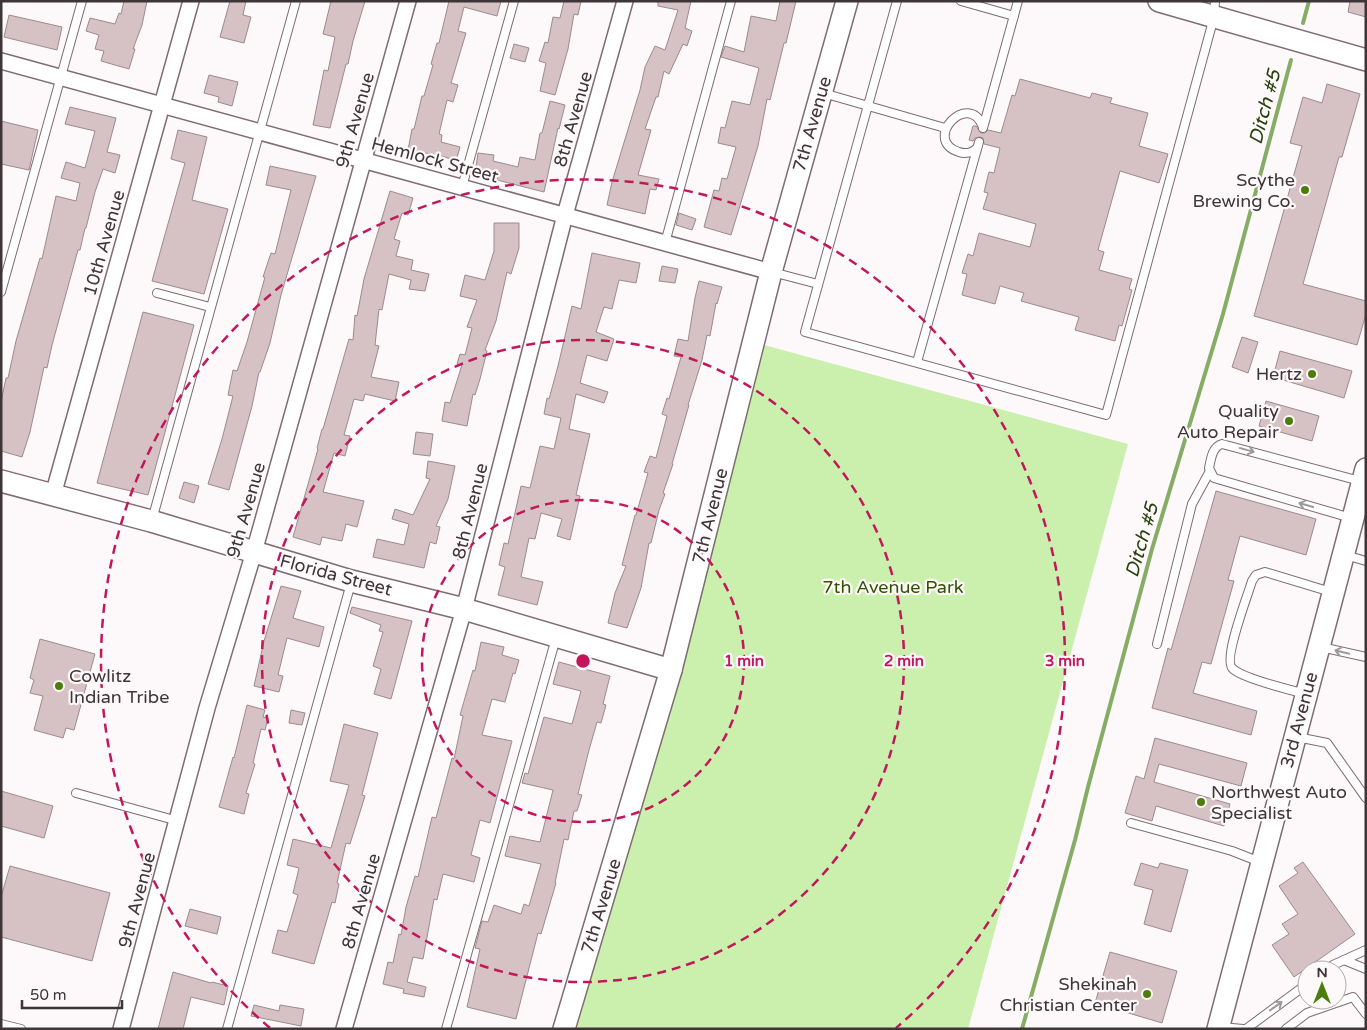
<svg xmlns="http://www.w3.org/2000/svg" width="1367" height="1030" font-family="'Varela Round',sans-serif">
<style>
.green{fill:#cbf0ad}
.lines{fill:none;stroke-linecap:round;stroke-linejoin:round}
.stream{stroke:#86ad66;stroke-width:4}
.building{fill:#d6c1c5;stroke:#9d8a8d}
.lane-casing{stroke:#7f6c70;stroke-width:10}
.street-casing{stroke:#7f6c70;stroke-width:18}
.secondary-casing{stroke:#7f6c70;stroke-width:24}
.lane{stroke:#fff;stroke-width:8}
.street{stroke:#fff;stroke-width:15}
.secondary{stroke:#fff;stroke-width:21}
.oneway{stroke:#9e9a9b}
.ring{fill:none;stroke:#c2185b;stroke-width:2.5;stroke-dasharray:9 6}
.poi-dot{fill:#4c7d0b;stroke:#fdf8f9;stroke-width:2}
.labels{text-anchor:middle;stroke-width:4.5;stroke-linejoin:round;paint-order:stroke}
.street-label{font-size:18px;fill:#3d3537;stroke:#fdf8f9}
.poi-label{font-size:18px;fill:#3d3537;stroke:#fdf8f9;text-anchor:end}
.park-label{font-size:18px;fill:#305201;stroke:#fdf8f9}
.water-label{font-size:19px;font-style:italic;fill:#27400c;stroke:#fdf8f9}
.centre{fill:#c2185b;stroke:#fdf8f9;stroke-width:2.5}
.ring-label{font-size:15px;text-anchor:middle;font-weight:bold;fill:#c2185b;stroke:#fdf8f9;stroke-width:4.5;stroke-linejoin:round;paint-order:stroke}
</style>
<rect width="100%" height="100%" fill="#fdf8f9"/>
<!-- green -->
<polygon class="green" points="764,345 1128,444 968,1029 577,1029"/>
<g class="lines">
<!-- stream -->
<g class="stream">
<polyline points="1303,23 1309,1"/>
<polyline points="1022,1029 1075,840 1088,787 1152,549 1223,314 1291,60"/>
</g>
</g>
<!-- building -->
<g class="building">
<polygon points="124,1 147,1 142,25 133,49 135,49 129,69 101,61 104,51 95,49 99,35 86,31 90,18 115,24 119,13 121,14"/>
<polygon points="230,1 246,1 243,15 251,17 244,43 220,37"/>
<polygon points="331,1 365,1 353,41 348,64 346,64 330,128 313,125 324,70 328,71 335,37 323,34"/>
<polygon points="449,1 501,1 497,16 464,7 458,31 466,33 451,83 458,85 453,102 447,100 439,134 442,135 441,142 460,147 456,161 442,156 408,150 412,129 414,129 422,96 424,96 433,65 431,64 437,43 439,43"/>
<polygon points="564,1 581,1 578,15 574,14 568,49 555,95 540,91 546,63 539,61 545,42 548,43 553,17 560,18"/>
<polygon points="658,1 691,1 685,28 692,31 687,46 683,44 669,74 664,71 658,97 656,97 645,129 651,130 638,175 659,179 656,190 650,189 645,214 607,205 612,182 640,90 645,67 655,46 665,50 678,10 658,6"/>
<polygon points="780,1 796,1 786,43 784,43 770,100 767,99 758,146 731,235 704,227 714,190 719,191 722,178 727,179 736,147 718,143 721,127 725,128 732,101 750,105 759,68 721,57 725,46 744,52 751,16 776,21"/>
<polygon points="1350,1 1366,1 1366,17 1348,12"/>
<polygon points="9,15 62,27 57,50 4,37"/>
<polygon points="514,44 529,48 525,62 510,58"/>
<polygon points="209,75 238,82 232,106 218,102 219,97 204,93"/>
<polygon points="1020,79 1090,98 1092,93 1112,98 1110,103 1148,113 1139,146 1168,154 1159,183 1120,171 1098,250 1104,252 1099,270 1132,279 1129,289 1132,290 1122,326 1119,325 1115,341 1075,330 1079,317 1021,301 1024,293 1000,286 995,304 962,295 967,274 962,273 968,254 973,256 979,233 1030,247 1036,224 983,209 988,193 984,192 989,172 994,173 1000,148 984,144 983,138 980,137 975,138 973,141 969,140 973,126 976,126 981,133 985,133 988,130 1001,133 1012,95 1015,96"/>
<polygon points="1327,84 1360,94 1342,157 1339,157 1303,284 1366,301 1366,314 1357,345 1254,316 1302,146 1290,143 1303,97 1322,103"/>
<polygon points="550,101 565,105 559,129 558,128 544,192 497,180 498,176 475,173 478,153 494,155 493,161 518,167 520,157 535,160 540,133 542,133"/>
<polygon points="70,107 116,118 107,152 120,155 115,173 103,169 95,192 86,228 85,228 80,250 78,250 52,345 47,368 44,367 30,432 22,457 1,451 1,402 6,378 8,378 16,341 40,258 42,259 56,196 76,201 80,183 61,178 66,162 85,168 95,131 65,124"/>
<polygon points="1,121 38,130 29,170 1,164"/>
<polygon points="178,130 207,137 192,200 228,209 204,294 152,281 185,163 171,159"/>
<polygon points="270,166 316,176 281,295 270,343 260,372 259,372 252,406 229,490 208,484 222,439 233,396 228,395 233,370 237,371 247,342 265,277 263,277 271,253 275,254 291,190 266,185"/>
<polygon points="390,191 413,198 408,215 402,213 394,239 400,241 396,256 413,260 411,270 429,274 425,291 409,289 411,280 389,274 382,310 379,309 375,345 379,346 371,377 399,382 395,401 365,394 363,401 354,399 344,435 350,436 345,456 334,453 323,492 364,501 357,527 346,524 342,541 322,537 320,545 293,537 318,449 317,448 322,429 323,429 349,339 353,340 355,315 357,316 364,279"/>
<polygon points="679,213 696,219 692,230 676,225"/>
<polygon points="494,223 519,223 519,248 511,274 507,272 496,321 485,350 487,351 480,379 475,395 473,394 467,426 442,421 445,402 450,403 462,365 457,364 460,354 465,355 472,328 467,327 477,300 460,296 465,275 485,280 494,251"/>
<polygon points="592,253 640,263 636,283 619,280 612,309 604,307 596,332 614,339 607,361 587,355 580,383 608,392 604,403 576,394 569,429 590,434 576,495 580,496 570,540 557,536 562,519 541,513 535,539 529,538 521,577 543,582 537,605 498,595 505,567 499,565 504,543 508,544 521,486 530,488 540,446 554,449 561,418 544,414 547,398 549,399 558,366 572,306 581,309"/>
<polygon points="662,266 678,269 675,283 659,281"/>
<polygon points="699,281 722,287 717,304 716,303 710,336 707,335 702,360 688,405 689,405 672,464 673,464 663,493 665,494 659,510 651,543 649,543 641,588 627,628 608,623 615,593 626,566 622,565 635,515 636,515 648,473 644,472 650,456 656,458 667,416 662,414 667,398 669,399 681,357 674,356 678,339 688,341 695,298"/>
<polygon points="143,312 194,325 148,495 97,483"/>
<polygon points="1242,337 1258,342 1248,373 1232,367"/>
<polygon points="1280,351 1352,371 1344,398 1273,377"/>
<polygon points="1266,401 1319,416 1312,441 1259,426"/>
<polygon points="416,432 433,434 430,456 413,454"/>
<polygon points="428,461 455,466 448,499 436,526 440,527 436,544 430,542 424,568 373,557 377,539 404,545 409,524 392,519 395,509 413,515 430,479 426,478"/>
<polygon points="184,482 199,486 194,503 179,498"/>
<polygon points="1216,491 1316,519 1306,555 1240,536 1228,580 1234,581 1211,664 1202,662 1193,693 1257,711 1251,735 1152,708 1168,648 1171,650"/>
<polygon points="281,586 301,591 293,618 324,627 319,647 287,638 278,675 283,676 279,692 254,686 264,641"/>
<polygon points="352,607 412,621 391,699 374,694 381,669 373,666 383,632 379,631 381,625 350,613"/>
<polygon points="40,639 95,654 74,730 66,728 63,738 34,730 43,696 30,693 34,680 30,678"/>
<polygon points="481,642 504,647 502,655 519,660 515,674 513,673 505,702 492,699 482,735 512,741 490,823 480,820 471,855 480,858 474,882 443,874 437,900 434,899 423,959 413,957 407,982 426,987 424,997 403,993 404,989 383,984 388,962 393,963 399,934 401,935 406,907 415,876 418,877 432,817 436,818 452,758 454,759 463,716 460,715 473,670 475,671"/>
<polygon points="559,662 610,676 603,704 606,705 601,723 597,722 589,750 578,794 582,795 577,811 574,811 568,840 564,839 555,883 556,883 541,934 538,933 516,1019 467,1007 480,949 475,948 482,921 488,922 494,905 521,914 524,904 529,906 541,864 505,856 510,836 540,842 553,790 522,783 525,773 528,774 544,717 572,724 581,691 553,684"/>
<polygon points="247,705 265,710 263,717 268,718 265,730 261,729 253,763 255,764 246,793 249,794 244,814 219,807 233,757 234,758"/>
<polygon points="291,710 305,713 302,725 289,723"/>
<polygon points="344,724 378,733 362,795 365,796 350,844 346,843 337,883 339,884 335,903 332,902 314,964 272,953 278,930 287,932 298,895 293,893 299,868 287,865 293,839 331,848 349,785 330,781"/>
<polygon points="1155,738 1247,763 1241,786 1159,764 1154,782 1230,804 1224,826 1156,806 1152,821 1125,813 1136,776 1144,779"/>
<polygon points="1,791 53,806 44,838 1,826"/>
<polygon points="1303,862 1355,934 1294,977 1272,945 1289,934 1282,924 1298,914 1279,886 1298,873 1294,868"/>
<polygon points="1141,863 1158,868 1160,863 1188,870 1171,932 1144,924 1153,890 1134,885"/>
<polygon points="10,866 110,893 92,961 1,937 1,897"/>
<polygon points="190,909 221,917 217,934 185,926"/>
<polygon points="1110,952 1177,971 1162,1023 1095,1003"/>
<polygon points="173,972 211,983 212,982 228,986 224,1005 191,997 183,1029 158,1029"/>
<polygon points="254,1005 279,1011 280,1005 304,1009 301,1026 251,1016"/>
</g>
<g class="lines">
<!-- lane casing -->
<g class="lane-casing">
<g id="lane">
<polyline points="897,1 805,332 1106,415 1214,17 1215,1"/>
<polyline points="961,1 1014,16"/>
<polyline points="823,93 945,128"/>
<polyline points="983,128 1018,1"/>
<path d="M977 148C972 153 965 154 959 152 921 140 969 89 983 127"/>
<polyline points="462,187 514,1"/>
<polyline points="665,243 731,1"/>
<polyline points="772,272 818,284"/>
<polyline points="1,292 82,1"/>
<polyline points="157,293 210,307"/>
<polyline points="917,362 979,142"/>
<path d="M1351 518 1214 478 1209 468C1211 459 1212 447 1222 444L1360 481"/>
<polyline points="152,520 296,1"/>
<polyline points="1345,555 1366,561"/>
<polyline points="1157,644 1192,504 1210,471"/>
<polyline points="1321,647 1366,657"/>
<path d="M1306 694C1290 690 1243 678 1233 669 1222 661 1248 595 1252 581L1256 575 1265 572 1331 592"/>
<polyline points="1297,737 1327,743 1366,798"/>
<polyline points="76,793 178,821"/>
<polyline points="1131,823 1232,851 1260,862"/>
<polyline points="1344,960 1366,969"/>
<polyline points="1326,970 1333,965 1366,950"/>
<polyline points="1,1024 21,1029"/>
<polyline points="1221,1027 1243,1029"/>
<polyline points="227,1029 351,583"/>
<polyline points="446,1029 556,638"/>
<polyline points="1246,1029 1307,984"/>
<polyline points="1286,1029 1307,1013 1353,997 1366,1014"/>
</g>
</g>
<!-- street casing -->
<g class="street-casing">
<g id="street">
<polyline points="1,61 771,272"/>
<polyline points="53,495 191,1"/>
<polyline points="121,1029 207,708 254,552 408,1"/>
<polyline points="344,1029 464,609 565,215 625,1"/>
</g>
</g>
<!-- secondary casing -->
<g class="secondary-casing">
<g id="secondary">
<polyline points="1159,1 1366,60"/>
<polyline points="1,481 151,521 351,581 464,609 671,670"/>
<polyline points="564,1029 671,670 771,272 847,1"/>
<polyline points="1218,1029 1366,469"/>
</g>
</g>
<!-- lane -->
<use href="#lane" class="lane"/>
<!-- street -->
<use href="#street" class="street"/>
<!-- secondary -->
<use href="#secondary" class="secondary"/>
</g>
<!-- one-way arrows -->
<defs><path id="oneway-shaft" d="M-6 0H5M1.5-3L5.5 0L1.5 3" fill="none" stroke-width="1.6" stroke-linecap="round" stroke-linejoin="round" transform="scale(1.25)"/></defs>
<g class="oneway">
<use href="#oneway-shaft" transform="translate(1247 450) rotate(15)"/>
<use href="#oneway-shaft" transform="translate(1306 505) rotate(-164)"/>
<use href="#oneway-shaft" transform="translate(1342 652) rotate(-167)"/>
<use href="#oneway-shaft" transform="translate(1276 1006) rotate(-36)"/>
</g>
<!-- distance rings -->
<g class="ring">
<circle cx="583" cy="661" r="161"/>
<circle cx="583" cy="661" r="321"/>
<path d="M270 1028A482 482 0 1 1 896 1028"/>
</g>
<!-- markers -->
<g class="poi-dot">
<circle cx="1305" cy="190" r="5"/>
<circle cx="1312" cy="374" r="5"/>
<circle cx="1289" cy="421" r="5"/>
<circle cx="59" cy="686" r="5"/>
<circle cx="1201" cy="802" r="5"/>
<circle cx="1147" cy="994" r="5"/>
</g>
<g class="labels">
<!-- street labels -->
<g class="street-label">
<text transform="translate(573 119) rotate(-74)" y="6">8th Avenue</text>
<text transform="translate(355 120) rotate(-74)" y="6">9th Avenue</text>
<text transform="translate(812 124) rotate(-74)" y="6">7th Avenue</text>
<text transform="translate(435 160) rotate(15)" y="6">Hemlock Street</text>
<text transform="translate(104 243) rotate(-74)" y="6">10th Avenue</text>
<text transform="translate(246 510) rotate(-74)" y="6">9th Avenue</text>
<text transform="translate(470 511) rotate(-76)" y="6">8th Avenue</text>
<text transform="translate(710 516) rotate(-76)" y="6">7th Avenue</text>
<text transform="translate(336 575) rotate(15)" y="6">Florida Street</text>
<text transform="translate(1299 720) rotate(-75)" y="6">3rd Avenue</text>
<text transform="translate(137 900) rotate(-75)" y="6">9th Avenue</text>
<text transform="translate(361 901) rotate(-74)" y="6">8th Avenue</text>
<text transform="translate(601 906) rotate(-73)" y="6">7th Avenue</text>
</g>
<!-- poi labels -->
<g class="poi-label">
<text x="1295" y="186">Scythe<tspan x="1295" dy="21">Brewing Co.</tspan></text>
<text x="1302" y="380">Hertz</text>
<text x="1279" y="417">Quality<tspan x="1279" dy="21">Auto Repair</tspan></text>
<text x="69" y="682" text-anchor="start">Cowlitz<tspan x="69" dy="21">Indian Tribe</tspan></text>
<text x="1211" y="798" text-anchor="start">Northwest Auto<tspan x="1211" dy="21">Specialist</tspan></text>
<text x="1137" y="990">Shekinah<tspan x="1137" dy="21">Christian Center</tspan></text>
</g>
<!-- park labels -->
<g class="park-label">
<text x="893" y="593">7th Avenue Park</text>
</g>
<!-- water labels -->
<g class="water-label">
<text transform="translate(1264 107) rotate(-75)" y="7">Ditch #5</text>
<text transform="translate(1141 540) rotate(-74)" y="7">Ditch #5</text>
</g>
</g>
<circle cx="583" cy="661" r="8" class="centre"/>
<g class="ring-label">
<text x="744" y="666">1 min</text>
<text x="904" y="666">2 min</text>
<text x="1065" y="666">3 min</text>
</g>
<!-- border -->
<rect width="1367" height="1030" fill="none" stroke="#3d3537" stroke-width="5"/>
<!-- north arrow -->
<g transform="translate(1322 985)"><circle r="24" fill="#fdf8f9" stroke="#b0aaab"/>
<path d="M0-4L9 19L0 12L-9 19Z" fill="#4c7d0b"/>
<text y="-8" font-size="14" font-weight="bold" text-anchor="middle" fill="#3d3537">N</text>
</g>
<!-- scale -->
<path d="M22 1000v8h100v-8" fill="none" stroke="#3d3537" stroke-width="2.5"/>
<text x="30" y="1000" font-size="15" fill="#3d3537" stroke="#fdf8f9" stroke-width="4" paint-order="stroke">50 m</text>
</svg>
